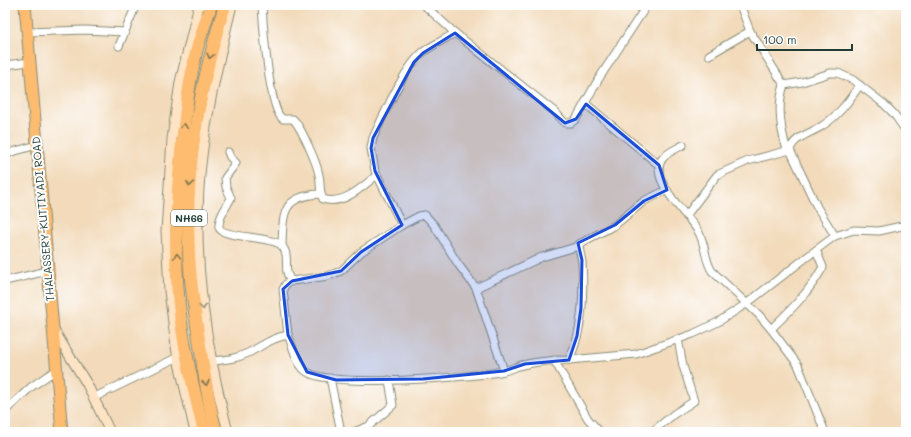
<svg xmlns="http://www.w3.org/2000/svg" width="911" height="437" font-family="Mali,sans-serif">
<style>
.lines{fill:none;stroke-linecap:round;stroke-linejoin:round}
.street-casing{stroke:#888c77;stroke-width:9}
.secondary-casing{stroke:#888c77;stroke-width:11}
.primary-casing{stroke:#888c77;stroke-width:13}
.highway-casing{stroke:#888c77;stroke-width:14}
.street{stroke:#fff;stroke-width:7}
.secondary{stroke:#fee4c5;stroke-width:9}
.primary{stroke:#fdbc6f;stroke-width:11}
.highway{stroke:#fdbc6f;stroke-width:12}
.oneway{stroke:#83764f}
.oneway2{stroke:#8e907c}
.marked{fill:#1d4ed8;fill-opacity:0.2;stroke:#1d4ed8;stroke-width:3;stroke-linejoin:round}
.labels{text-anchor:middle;stroke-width:4;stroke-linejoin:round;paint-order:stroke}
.shield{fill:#fff;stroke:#627771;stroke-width:1}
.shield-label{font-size:10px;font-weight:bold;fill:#1f3d34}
.street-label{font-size:11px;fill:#1f3d34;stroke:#fff}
</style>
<rect width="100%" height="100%" fill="#fff"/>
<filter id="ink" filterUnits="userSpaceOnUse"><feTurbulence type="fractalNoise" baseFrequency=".025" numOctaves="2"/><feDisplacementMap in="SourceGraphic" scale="8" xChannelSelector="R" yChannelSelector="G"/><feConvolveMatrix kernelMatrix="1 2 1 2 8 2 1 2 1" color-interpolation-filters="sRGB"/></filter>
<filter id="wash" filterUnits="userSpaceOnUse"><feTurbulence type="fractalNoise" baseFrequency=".012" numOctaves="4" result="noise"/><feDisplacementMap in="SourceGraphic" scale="16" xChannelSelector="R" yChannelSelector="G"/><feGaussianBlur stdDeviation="0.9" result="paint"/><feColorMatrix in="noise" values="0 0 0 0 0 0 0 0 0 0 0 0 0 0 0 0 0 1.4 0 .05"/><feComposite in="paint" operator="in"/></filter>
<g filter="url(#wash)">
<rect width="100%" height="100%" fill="#f2daba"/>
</g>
<g filter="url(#ink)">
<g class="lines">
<!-- street casing -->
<g class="street-casing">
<g id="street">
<polyline points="152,5 153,5"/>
<path d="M262 5C263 22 269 113 283 119H293C301 127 317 163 319 175 321 183 319 192 323 199 343 206 362 187 377 175"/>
<polyline points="424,5 455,33 555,112 565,123 571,123 576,119 598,80 647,5"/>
<path d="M740 5 750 31 784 85C777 106 780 128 787 150"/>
<polyline points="27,32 85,30 125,32"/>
<polyline points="119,46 136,5"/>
<polyline points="709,55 750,31"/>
<polyline points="5,65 30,62"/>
<polyline points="784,85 802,82 830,73 838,73 853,80 884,104 894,114 906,131"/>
<polyline points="586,104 659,165"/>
<path d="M683 145C676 149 668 152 663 158 646 178 689 216 698 231 706 244 704 259 712 271L759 315 771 329C792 309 809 292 823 267L816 250 835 236 854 230 879 231 906 225"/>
<path d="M228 152 230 157 236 163 225 178 226 187 231 198C227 206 218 218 219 227 220 238 271 236 281 245 292 255 281 272 292 281L328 276 341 271 361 252 402 225 375 171 371 148 373 138C384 114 404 68 423 52 433 45 445 39 455 33"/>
<polyline points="5,154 37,145"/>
<polyline points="686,216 717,175 748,161 790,150"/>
<polyline points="402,225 419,216 425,215 434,225 458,264 476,288 504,371"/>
<path d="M835 236 817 207 790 150C793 137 812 133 822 126 839 115 848 102 860 85"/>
<path d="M282 246C283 213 282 196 320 194"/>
<polyline points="5,281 47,271"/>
<polyline points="476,288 542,257 579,246"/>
<polyline points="771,329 798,365 825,432"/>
<polyline points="288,335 283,289 286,284 292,281"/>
<polyline points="554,360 588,419 600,432"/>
<polyline points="569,360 636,354 693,334 718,322 746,304 816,250"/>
<path d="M211 361C224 360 236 359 248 353 261 347 272 337 288 335 293 346 296 365 307 372 332 388 472 378 504 371 512 369 519 365 527 364 541 361 555 360 569 360 583 331 584 293 582 262 581 256 579 250 579 244L615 225 644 201 667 190"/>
<polyline points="330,378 341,432"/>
<polyline points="93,398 178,357"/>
<polyline points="5,411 31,387 56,370"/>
<polyline points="354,432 369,426 393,405 389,380"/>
<polyline points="652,432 674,414 694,401 683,366 678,339"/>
</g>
</g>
<!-- secondary casing -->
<g class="secondary-casing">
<g id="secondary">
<polyline points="53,329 87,384 110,432"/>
<polyline points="195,432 177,354 169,291 166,231 172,139 180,82 199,5"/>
<path d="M228 432C210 363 197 292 198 220 198 147 215 75 232 5"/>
</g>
</g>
<!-- primary casing -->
<g class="primary-casing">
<polyline id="primary" points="25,5 62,432"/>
</g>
<!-- highway casing -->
<g class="highway-casing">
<g id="highway">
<path d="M204 432C195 396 186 359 181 322 172 257 176 191 184 126 187 99 191 71 198 45 202 32 207 18 211 5"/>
<path d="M216 432C209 406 205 379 201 352 196 319 190 285 189 252 184 169 200 84 225 5"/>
</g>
</g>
<!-- street -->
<use href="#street" class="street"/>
<!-- secondary -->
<use href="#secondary" class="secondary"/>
<!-- primary -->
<use href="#primary" class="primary"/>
<!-- highway -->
<use href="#highway" class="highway"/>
</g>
<!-- one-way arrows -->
<defs><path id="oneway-chevron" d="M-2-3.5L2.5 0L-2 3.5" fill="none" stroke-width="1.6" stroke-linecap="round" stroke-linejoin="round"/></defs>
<g class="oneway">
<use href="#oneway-chevron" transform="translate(210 56) rotate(103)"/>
<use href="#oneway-chevron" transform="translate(184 126) rotate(-83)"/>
<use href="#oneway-chevron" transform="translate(190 184) rotate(96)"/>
<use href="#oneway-chevron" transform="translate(177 256) rotate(-91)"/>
<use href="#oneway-chevron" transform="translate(206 383) rotate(81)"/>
</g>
<use class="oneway2" href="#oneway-chevron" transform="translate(203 307) rotate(82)"/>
</g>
<!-- marked area -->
<path class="marked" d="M455 33 565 123 576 119 586 104 659 165 667 190 644 201 615 225 578 243 582 260 581 308 577 336 569 360 525 364 504 371 423 379 336 380 307 372 288 335 283 289 292 281 341 271 361 252 402 225 375 171 371 148 373 138 414 62 423 53Z"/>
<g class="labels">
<!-- shield labels -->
<rect class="shield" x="171" y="210" width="36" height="16" rx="3"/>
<g class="shield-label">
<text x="189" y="222">NH66</text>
</g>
<!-- street labels -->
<g class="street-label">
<text transform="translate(43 219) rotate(-95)" y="4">THALASSERY-KUTTIYADI ROAD</text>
</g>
</g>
<!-- margin -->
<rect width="911" height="437" fill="none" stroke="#fff" stroke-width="20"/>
<!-- scale -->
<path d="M757 44v6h95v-6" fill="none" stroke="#1f3d34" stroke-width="2"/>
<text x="763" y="44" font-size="12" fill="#1f3d34" stroke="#ffffff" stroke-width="3" paint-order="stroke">100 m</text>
</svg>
